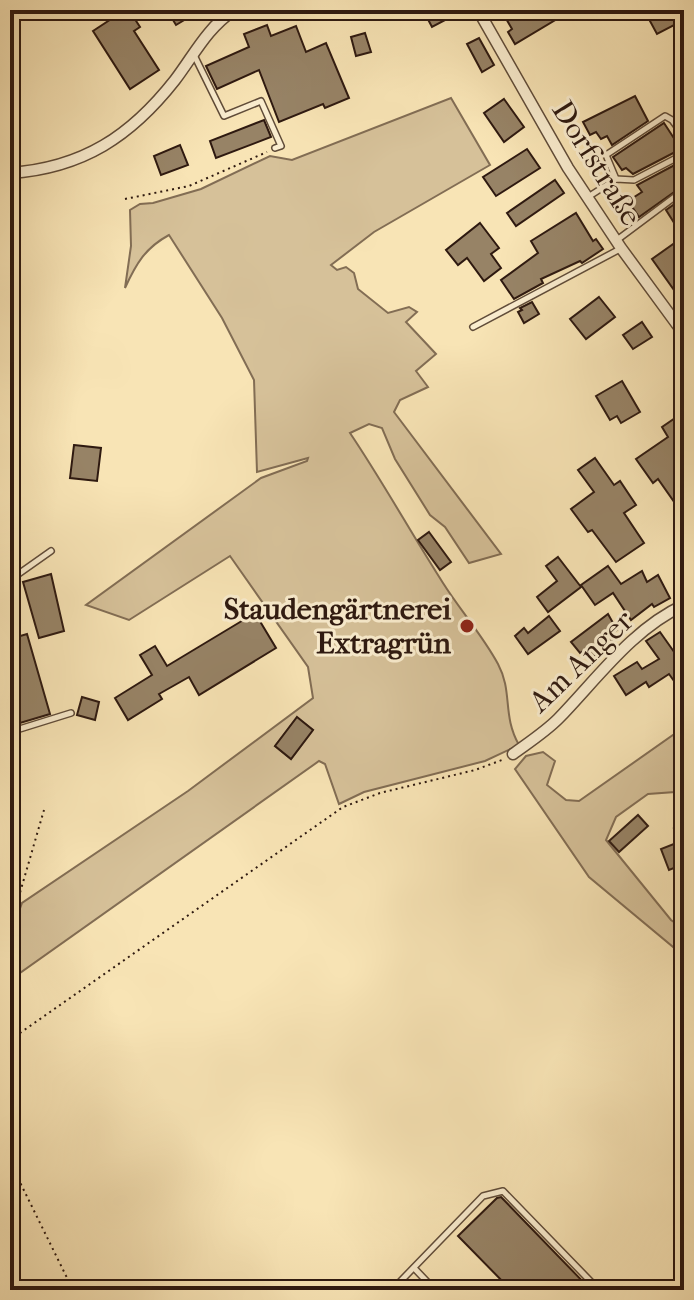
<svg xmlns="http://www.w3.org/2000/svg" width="694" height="1300" font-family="'IM FELL French Canon',serif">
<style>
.green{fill:#d6c199;stroke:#826d54;stroke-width:2;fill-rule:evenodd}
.building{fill:#978366;stroke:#2e1910;stroke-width:2}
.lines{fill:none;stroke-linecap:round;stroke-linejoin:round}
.lane-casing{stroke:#604c39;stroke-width:8}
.street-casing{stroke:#604c39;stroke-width:13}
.path{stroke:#2e1910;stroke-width:2;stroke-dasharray:2 4;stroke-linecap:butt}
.lane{stroke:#faedcf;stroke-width:5}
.street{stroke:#faedcf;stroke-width:10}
.poi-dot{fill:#8f2418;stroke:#faedcf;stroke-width:3}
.labels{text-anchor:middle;stroke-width:6;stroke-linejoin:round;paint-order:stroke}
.street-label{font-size:30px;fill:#2e1910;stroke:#faedcf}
.poi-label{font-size:30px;font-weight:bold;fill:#2e1910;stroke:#faedcf;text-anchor:end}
</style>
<rect width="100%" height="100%" fill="#f8e4b5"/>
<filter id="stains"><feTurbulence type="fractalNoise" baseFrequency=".0025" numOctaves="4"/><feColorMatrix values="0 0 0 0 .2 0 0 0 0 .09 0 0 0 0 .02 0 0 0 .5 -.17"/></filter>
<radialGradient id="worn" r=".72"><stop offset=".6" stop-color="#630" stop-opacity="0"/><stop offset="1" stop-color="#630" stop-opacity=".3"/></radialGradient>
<!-- green -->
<g class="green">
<path d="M451 98 490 165 374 232 331 265 337 270 346 267 354 273 358 289 388 313 409 307 417 312 406 322 436 354 416 371 428 387 400 400 394 412 501 554 469 563 445 527 430 515 395 459 382 428 369 424 350 433C383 482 411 533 443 583 460 610 483 636 498 664 513 692 502 715 519 745L485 761 364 792 339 804 325 764 319 761 10 980V936L22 903 188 791 313 698 308 667 230 556 129 620 86 605 261 478 307 461 308 458 257 472 254 380 222 318 169 235C145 248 136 264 125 288L131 246 130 210 140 204 153 203 201 189 270 156 292 160ZM297 718 313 730 291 759 275 746Z"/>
<polygon points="684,733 684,767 675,792 648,794 616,817 606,840 671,920 684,929 684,956 589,877 515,769 526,756 543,752 555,761 547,785 566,800 579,801 673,735"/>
</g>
<!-- building -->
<g class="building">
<polygon points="125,10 129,10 140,27 134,31 159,70 130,89 93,31"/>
<polygon points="167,10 201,10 176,25"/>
<polygon points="423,10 464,10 432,27"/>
<polygon points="501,10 572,10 515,44 508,32 512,29"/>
<polygon points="644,10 684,10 684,20 657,34"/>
<polygon points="267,25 271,36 296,26 306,52 326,43 349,98 325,108 323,104 279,122 259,70 217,89 206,66 249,47 244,34"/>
<polygon points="365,33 371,52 356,56 351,37"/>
<polygon points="479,38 494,65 482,72 467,44"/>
<polygon points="635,96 648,121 612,145 607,136 601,139 596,132 590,135 583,122"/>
<polygon points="504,99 524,127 504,142 484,113"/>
<polygon points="264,120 271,137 216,158 210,141"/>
<polygon points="664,123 681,149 633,174 626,168 622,170 613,157"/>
<polygon points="180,145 188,165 161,175 154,156"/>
<polygon points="527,149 540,168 496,196 483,177"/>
<polygon points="684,160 684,185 639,217 628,201 642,192 637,185"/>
<polygon points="555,180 564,193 516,226 507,213"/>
<polygon points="679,201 684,209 684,282 674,290 652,259 683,237 666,210"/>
<polygon points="576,213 593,241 596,239 603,249 582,263 580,261 541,279 543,283 514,299 501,280 538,253 531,241"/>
<polygon points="480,223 499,248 491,254 501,268 484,281 467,258 458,265 446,250"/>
<polygon points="599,297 615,317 586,339 570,319"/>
<polygon points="532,302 539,314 524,323 518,312 522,310 520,308"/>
<polygon points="642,322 652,337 633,349 623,335"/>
<polygon points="622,381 640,412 621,423 617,416 610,420 596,396"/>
<polygon points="684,412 684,466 675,472 684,484 684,516 658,479 653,483 636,459 668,437 662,427"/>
<polygon points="74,445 101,448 97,481 70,478"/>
<polygon points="595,458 614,485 620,481 636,505 624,513 644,543 616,562 592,530 588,532 571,509 594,492 578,470"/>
<polygon points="429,532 451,562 440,570 418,540"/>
<polygon points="558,557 581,587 548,612 537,597 557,581 546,566"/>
<polygon points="608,566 621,584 642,571 647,582 658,575 670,598 654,607 652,604 631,620 613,593 595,605 581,585"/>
<polygon points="51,574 64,631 39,638 23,582"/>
<polygon points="255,613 276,648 199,695 189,677 159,694 162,699 128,720 115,698 152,675 140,655 155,646 167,666"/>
<polygon points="608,614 617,630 609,636 614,641 593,657 586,649 580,653 571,642"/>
<polygon points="549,616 560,631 528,654 515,636 524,628 528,633"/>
<polygon points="660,632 684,666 684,695 669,674 649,687 646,682 626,695 614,676 637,662 642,669 659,659 646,641"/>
<polygon points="27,634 50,714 10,726 10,639"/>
<polygon points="82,697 99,702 95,720 77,715"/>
<polygon points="297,717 313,730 291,759 275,746"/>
<polygon points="638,815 648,826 619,852 609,841"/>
<polygon points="684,840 684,864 669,870 661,849"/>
<polygon points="501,1197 591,1290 511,1290 458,1236 497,1198"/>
</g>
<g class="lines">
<!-- lane casing -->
<g class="lane-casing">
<g id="lane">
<polyline points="194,55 224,116 261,101 281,146 275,148"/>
<polyline points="616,179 606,155 665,116 672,120 684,136"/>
<polyline points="588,197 616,179 634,180 684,154"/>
<polyline points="617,240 684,190"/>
<polyline points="473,327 620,249"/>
<polyline points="10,585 17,575 51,551"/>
<polyline points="10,732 71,713"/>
<polyline points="677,828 684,819"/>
<polyline points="414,1268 435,1290"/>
<polyline points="392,1290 483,1196 503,1191 599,1290"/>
<polyline points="476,1290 480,1290"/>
</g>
</g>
<!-- street casing -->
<g class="street-casing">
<g id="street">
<polyline points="478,10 568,168 621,248 684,334"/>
<path d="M10 173C83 168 131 136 175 80 194 55 207 28 234 10"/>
<path d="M513 754C528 743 545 732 558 719 597 679 632 629 684 605"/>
</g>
</g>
<!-- path -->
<g class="path">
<polyline points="125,199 189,186 267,152"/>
<polyline points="10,927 44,810"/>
<polyline points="10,1040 343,807 380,793 475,770 502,760"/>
<polyline points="10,1162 73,1290"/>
</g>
<!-- lane -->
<use href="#lane" class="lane"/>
<!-- street -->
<use href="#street" class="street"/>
</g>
<!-- markers -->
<circle class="poi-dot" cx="467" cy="626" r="8"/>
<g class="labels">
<!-- street labels -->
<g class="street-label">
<text transform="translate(597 163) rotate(58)" y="10">Dorfstraße</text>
<text transform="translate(581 661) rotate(-44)" y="10">Am Anger</text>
</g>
<!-- poi labels -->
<g class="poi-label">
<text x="451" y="619">Staudengärtnerei<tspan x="451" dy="34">Extragrün</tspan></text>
</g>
</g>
<!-- margin -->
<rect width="694" height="1300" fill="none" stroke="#f8e4b5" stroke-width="40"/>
<rect x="12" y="12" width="670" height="1276" fill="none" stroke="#2e1910" stroke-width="4"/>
<rect x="20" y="20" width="654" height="1260" fill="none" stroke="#2e1910" stroke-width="2"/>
<rect width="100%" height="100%" filter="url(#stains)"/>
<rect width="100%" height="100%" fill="url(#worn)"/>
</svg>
